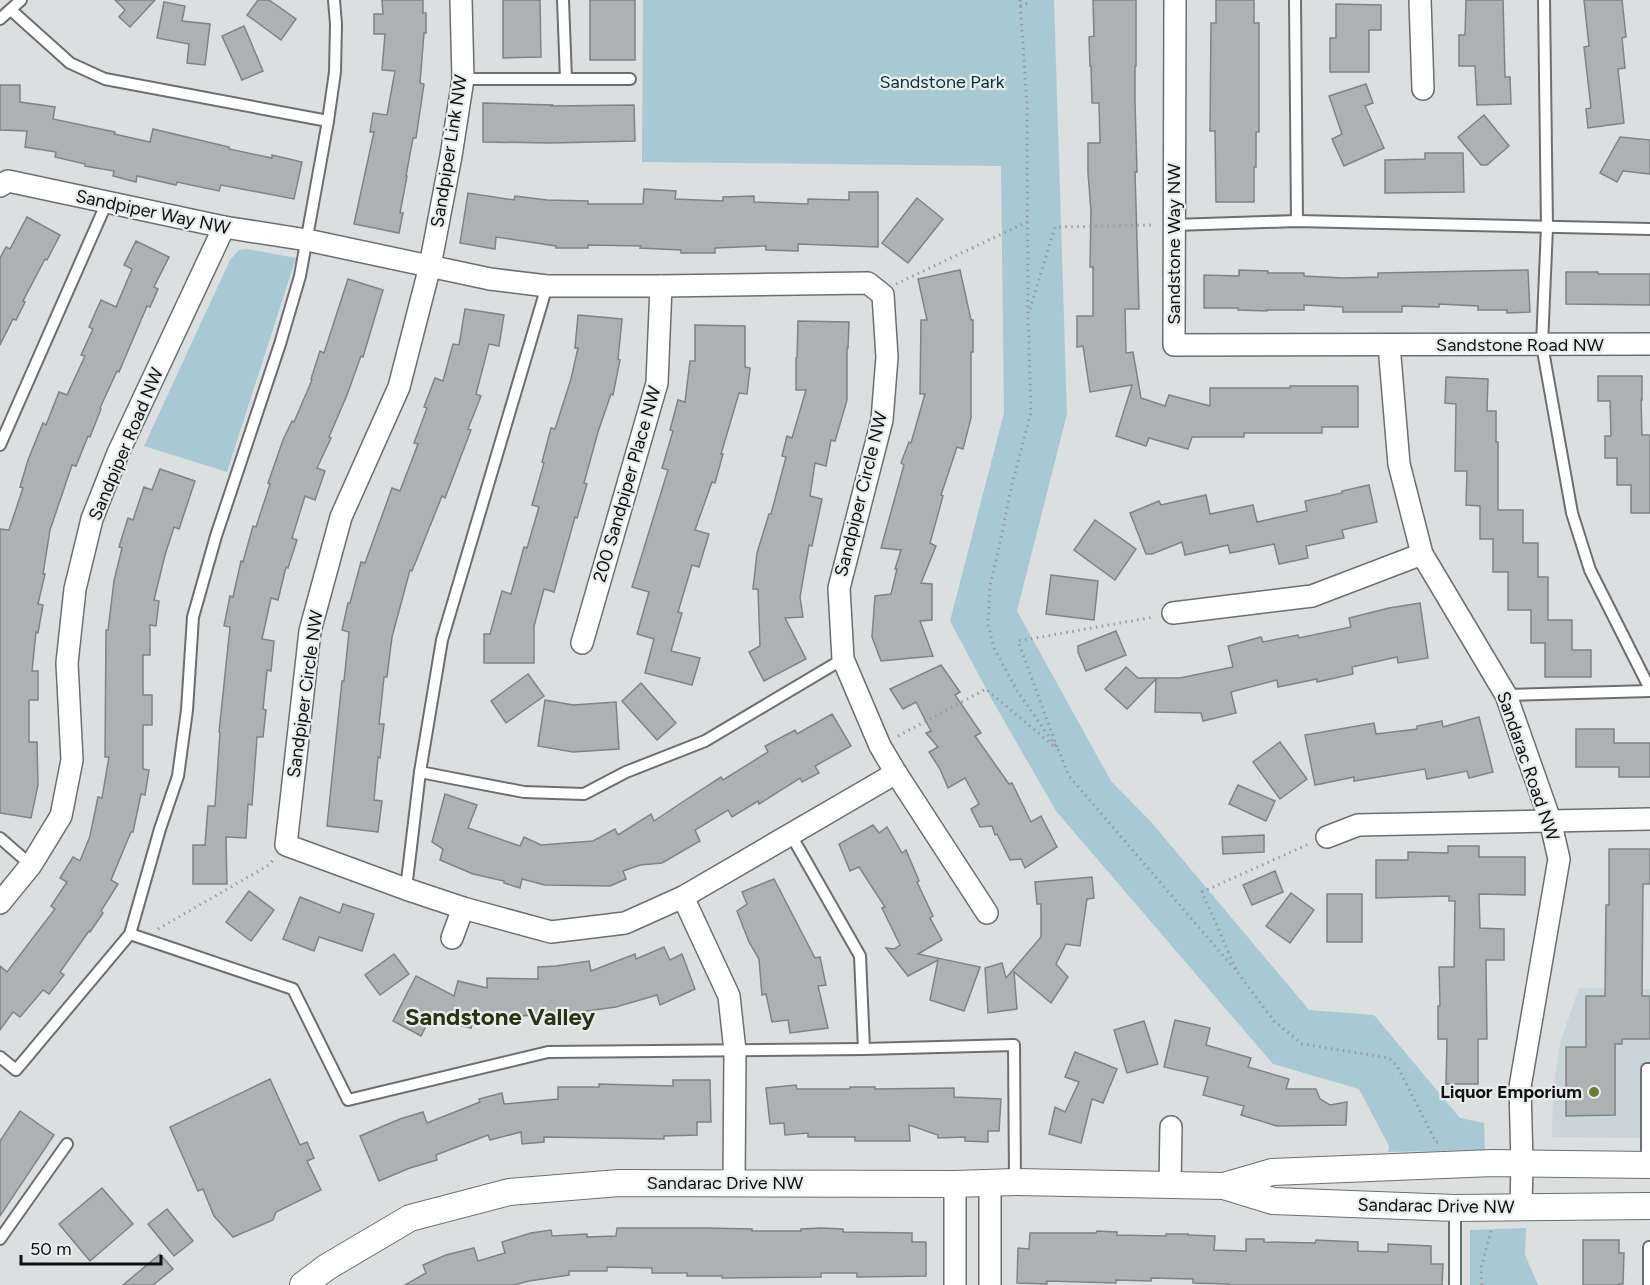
<svg xmlns="http://www.w3.org/2000/svg" width="1650" height="1285" font-family="Figtree,sans-serif">
<style>
.built{fill:#c9d5d9}
.green{fill:#a6c9d3}
.building{fill:#adb1b1;stroke:#808383;stroke-width:1.5}
.lines{fill:none;stroke-linecap:round;stroke-linejoin:round}
.service-casing{stroke:#6c6f71;stroke-width:14}
.minor-casing{stroke:#6c6f71;stroke-width:24}
.tertiary-casing{stroke:#6c6f71;stroke-width:28}
.path{stroke:#989b9c;stroke-width:3;stroke-dasharray:1.5 4.5;stroke-linecap:butt}
.service{stroke:#fff;stroke-width:10}
.minor{stroke:#fff;stroke-width:21}
.tertiary{stroke:#fff;stroke-width:26}
.poi-dot{fill:#697e2f;stroke:#e8eced;stroke-width:2}
.labels{text-anchor:middle;stroke-width:4.5;stroke-linejoin:round;paint-order:stroke}
.park-label{font-size:18px;fill:#01333f;stroke:#e8eced}
.street-label{font-size:18px;fill:#0f1010;stroke:#e8eced}
.poi-label{font-size:18px;font-weight:bold;fill:#0f1010;stroke:#e8eced;text-anchor:end}
.district-label{font-size:24px;font-weight:bold;fill:#29330d;stroke:#e8eced}
</style>
<rect width="100%" height="100%" fill="#dbdfe0"/>
<!-- built -->
<polygon class="built" points="1579,988 1650,989 1650,1138 1552,1137 1553,1091 1560,1043"/>
<!-- green -->
<g class="green">
<polygon points="643,0 1054,0 1067,414 1017,611 1111,781 1152,823 1309,1010 1374,1015 1460,1118 1484,1123 1485,1150 1388,1152 1389,1146 1359,1089 1273,1064 1056,811 991,698 950,621 1004,413 1001,166 642,162"/>
<polygon points="247,249 296,258 227,472 144,446 230,260 239,250"/>
<polygon points="1526,1228 1525,1255 1538,1285 1470,1285 1470,1230"/>
</g>
<!-- building -->
<g class="building">
<polygon points="115,0 155,0 130,27 119,17 125,10"/>
<polygon points="258,0 269,0 296,19 281,40 247,15"/>
<polygon points="382,0 423,0 423,13 426,13 426,33 424,33 420,83 424,84 416,138 413,138 406,176 407,176 400,213 403,213 399,233 354,224 374,132 370,132 373,113 387,115 395,71 382,70 385,34 374,34 374,14 383,14"/>
<polygon points="503,0 540,0 541,57 503,58"/>
<rect x="590" y="0" width="45" height="60"/>
<polygon points="1093,0 1136,0 1136,66 1135,66 1135,102 1137,172 1135,172 1139,309 1125,309 1126,353 1133,352 1141,398 1165,406 1169,395 1210,406 1210,388 1290,388 1290,386 1358,386 1358,427 1322,427 1322,433 1244,433 1244,437 1192,437 1188,449 1149,438 1146,446 1116,436 1132,385 1090,392 1083,346 1077,347 1077,316 1093,316 1093,267 1090,267 1091,211 1088,173 1088,143 1100,143 1099,103 1092,103 1091,66 1090,66 1089,37 1094,36"/>
<polygon points="1216,0 1254,0 1254,23 1259,23 1259,132 1256,132 1256,167 1254,167 1254,202 1216,202 1215,131 1210,131 1211,23 1216,23"/>
<polygon points="1466,0 1503,0 1505,77 1510,77 1511,104 1477,105 1475,66 1459,66 1459,35 1465,35"/>
<polygon points="1584,0 1622,0 1626,37 1622,38 1625,68 1618,69 1624,123 1588,128 1586,109 1591,108 1584,47 1589,46"/>
<polygon points="164,2 185,6 182,21 210,24 205,65 187,63 189,44 157,38"/>
<polygon points="1336,4 1381,5 1381,30 1369,30 1369,72 1330,72 1330,38 1336,38"/>
<polygon points="244,26 263,71 242,80 222,36"/>
<polygon points="1366,84 1373,103 1365,106 1384,148 1344,166 1332,139 1342,134 1329,96"/>
<polygon points="0,85 20,85 20,102 55,107 53,119 115,132 114,134 150,142 153,129 229,147 229,149 272,158 272,155 302,162 294,199 221,185 219,191 177,182 176,185 137,176 136,182 113,176 114,171 85,166 85,164 55,157 56,152 25,147 27,131 0,130"/>
<polygon points="483,103 552,105 551,106 634,105 635,141 551,143 483,142"/>
<polygon points="1484,115 1509,146 1487,165 1481,165 1458,137"/>
<polygon points="1620,137 1650,140 1650,174 1623,171 1617,182 1600,173"/>
<polygon points="1425,153 1463,153 1464,192 1385,193 1385,160 1425,159"/>
<polygon points="644,189 676,191 675,199 723,201 723,197 754,196 754,202 808,204 808,199 849,200 849,192 878,192 878,247 798,244 798,251 766,250 766,246 715,248 715,253 681,253 681,250 640,248 641,246 588,245 588,248 556,248 556,246 496,237 495,249 460,243 468,193 514,200 515,196 547,200 588,201 588,204 643,204"/>
<polygon points="917,198 943,219 908,263 882,243"/>
<polygon points="27,217 60,235 47,260 45,259 23,301 25,302 16,320 13,319 0,345 0,258 6,247 10,249"/>
<polygon points="136,241 169,257 154,287 158,289 150,307 147,306 119,372 117,371 100,408 101,409 90,437 88,436 76,466 72,465 50,530 43,574 45,574 38,604 43,605 38,633 36,632 32,671 38,671 38,700 29,700 29,742 37,742 38,785 31,818 0,813 0,529 9,530 23,488 20,487 28,460 43,423 46,425 59,392 67,395 85,356 81,355 93,329 89,327 101,300 116,307 132,269 124,265"/>
<polygon points="960,270 971,320 973,320 973,352 971,352 971,418 963,449 957,447 941,495 943,496 930,543 936,546 921,583 932,584 932,620 920,621 933,656 881,661 872,637 875,596 891,594 897,569 895,569 901,550 881,548 904,465 901,463 909,442 911,443 925,394 920,394 921,320 927,320 918,279"/>
<polygon points="1239,270 1268,271 1268,273 1304,273 1304,276 1344,278 1378,277 1378,273 1528,270 1530,312 1507,313 1507,310 1478,310 1478,306 1439,304 1439,307 1402,306 1402,312 1343,312 1343,307 1304,305 1304,310 1267,310 1267,311 1238,310 1238,308 1204,308 1204,275 1239,276"/>
<polygon points="1566,272 1598,272 1598,274 1650,274 1650,305 1566,304"/>
<polygon points="348,279 383,290 363,357 361,356 347,395 329,437 331,438 317,468 325,471 315,500 305,496 292,538 297,540 288,568 286,567 278,600 271,598 262,639 274,641 271,671 267,670 263,709 266,710 263,737 257,737 252,805 248,804 246,838 226,837 227,884 193,884 193,845 205,845 208,806 215,806 220,733 219,732 230,627 224,626 230,596 233,597 241,561 243,562 253,526 256,527 270,484 268,483 283,440 292,421 294,422 312,380 311,379 320,351 324,353"/>
<polygon points="465,309 504,315 499,346 489,344 476,394 481,396 468,429 471,430 445,498 442,496 412,571 410,570 392,637 387,677 384,677 379,724 384,724 380,758 378,757 374,800 382,801 378,832 327,826 342,681 344,681 349,632 342,630 348,603 350,603 361,562 365,563 392,488 400,491 418,444 414,443 427,408 424,407 435,378 443,381 453,344 459,345"/>
<polygon points="578,315 622,319 618,359 620,360 613,395 611,394 598,432 584,483 587,484 577,518 575,517 554,592 544,589 534,626 534,663 484,663 484,634 490,634 502,591 511,594 524,547 527,548 539,507 532,505 544,463 542,462 551,428 555,429 571,379 578,348 575,348"/>
<polygon points="798,321 849,322 848,348 847,348 847,400 835,441 831,440 826,466 815,463 810,496 822,499 812,546 809,545 800,597 803,617 785,618 806,659 764,681 749,652 760,646 758,589 753,589 757,553 769,514 771,514 786,457 782,456 787,436 792,438 806,390 796,390 796,358 797,358"/>
<polygon points="695,325 745,326 745,367 750,368 747,394 739,393 721,454 723,454 715,483 712,482 695,530 709,534 699,567 692,565 678,612 682,613 671,651 700,658 692,685 645,673 654,639 637,634 649,592 632,587 668,470 662,468 673,431 670,430 678,400 685,402 690,361 695,361"/>
<polygon points="1598,376 1642,376 1642,400 1641,400 1642,435 1650,435 1650,513 1631,513 1631,485 1617,485 1617,458 1605,458 1605,436 1611,436 1610,401 1598,401"/>
<polygon points="1446,377 1488,379 1487,411 1496,411 1496,442 1498,442 1498,510 1523,510 1523,543 1538,543 1538,577 1548,577 1548,620 1572,620 1572,650 1591,650 1591,677 1545,677 1545,643 1531,643 1531,610 1508,610 1508,572 1493,572 1493,539 1480,539 1480,506 1466,505 1467,471 1455,471 1456,404 1445,403"/>
<polygon points="160,469 195,481 179,529 174,527 165,555 154,600 159,601 156,626 150,625 150,655 143,655 143,695 152,695 152,725 143,725 143,769 149,770 145,795 141,794 133,832 131,832 111,880 118,884 101,911 103,913 90,932 89,931 60,972 64,975 49,994 43,990 20,1017 13,1012 0,1030 0,966 7,972 55,909 51,906 67,882 60,878 73,857 80,861 90,836 98,797 102,798 109,757 105,757 106,630 108,630 114,581 122,548 119,547 128,518 133,520 144,487 152,490"/>
<polygon points="1369,485 1377,522 1342,530 1344,538 1306,546 1308,558 1279,564 1274,544 1230,553 1228,545 1185,555 1182,542 1152,554 1146,554 1130,513 1159,501 1161,505 1206,495 1210,514 1253,505 1257,522 1307,511 1305,501 1342,493 1342,491"/>
<polygon points="1095,520 1136,549 1115,580 1074,550"/>
<polygon points="1051,575 1098,581 1094,620 1046,614"/>
<polygon points="1420,603 1428,658 1398,663 1397,657 1352,667 1353,674 1317,682 1317,679 1278,687 1277,680 1231,692 1236,713 1203,721 1201,713 1155,712 1156,679 1127,709 1105,689 1126,667 1138,678 1180,678 1233,667 1228,646 1261,637 1263,642 1298,635 1299,638 1351,627 1349,618 1389,608"/>
<polygon points="1116,631 1126,655 1086,671 1078,652 1078,646"/>
<polygon points="941,665 960,692 955,695 981,733 975,736 1009,784 1012,783 1031,822 1041,816 1057,847 1025,868 1021,859 1010,860 997,834 995,835 992,826 980,827 971,809 979,804 965,778 948,788 940,769 929,752 938,747 926,733 931,731 916,702 903,709 890,689"/>
<polygon points="528,674 544,696 506,723 491,701"/>
<polygon points="641,683 676,723 657,740 622,701"/>
<polygon points="545,700 573,705 616,702 619,749 573,752 538,746"/>
<polygon points="832,714 851,746 815,766 819,773 802,782 800,778 759,804 758,801 732,817 728,810 695,830 700,841 662,863 640,865 623,871 626,879 610,886 545,885 522,879 520,888 504,883 504,881 473,874 440,860 443,849 432,842 445,794 477,805 468,828 520,846 524,837 541,845 593,841 615,829 618,835 651,814 654,821 687,799 721,777 723,780 768,752 765,746 795,730 797,734"/>
<polygon points="1479,717 1493,772 1469,778 1467,771 1427,779 1425,769 1354,781 1354,777 1315,785 1305,735 1374,723 1376,734 1417,729 1417,726 1442,721 1443,727"/>
<polygon points="1576,729 1614,729 1614,743 1650,743 1650,777 1619,777 1619,767 1576,767"/>
<polygon points="1280,742 1307,779 1280,799 1253,762"/>
<polygon points="1238,785 1275,801 1266,821 1229,804"/>
<polygon points="873,825 879,833 887,827 902,853 906,850 919,881 917,882 933,916 930,918 942,940 918,954 980,967 964,1011 930,1000 938,960 908,976 886,948 894,949 900,945 882,908 885,907 859,867 850,871 839,844"/>
<polygon points="1264,835 1264,852 1223,854 1222,837"/>
<polygon points="1448,846 1479,846 1479,857 1525,857 1525,895 1479,894 1480,928 1504,929 1504,960 1486,960 1487,1039 1478,1039 1478,1084 1446,1084 1447,1039 1438,1039 1438,1006 1440,1006 1439,967 1454,967 1455,901 1449,901 1449,896 1376,898 1376,860 1408,860 1408,852 1448,853"/>
<polygon points="1609,849 1650,849 1650,884 1643,884 1642,996 1650,996 1650,1039 1622,1039 1622,1044 1615,1044 1615,1115 1566,1116 1566,1047 1586,1047 1586,996 1605,996 1606,905 1609,905"/>
<polygon points="1275,871 1283,892 1252,905 1243,885"/>
<polygon points="1092,877 1094,898 1087,899 1080,946 1066,944 1056,964 1068,977 1051,1003 1014,972 1017,1009 988,1013 985,968 1002,963 1006,978 1041,937 1041,904 1037,904 1035,882"/>
<polygon points="774,879 815,958 820,957 826,985 818,986 828,1028 790,1033 788,1020 772,1022 766,994 762,995 759,959 749,942 737,911 747,904 742,892"/>
<polygon points="249,891 274,910 251,941 226,922"/>
<polygon points="1291,893 1314,910 1290,943 1266,926"/>
<rect x="1327" y="894" width="35" height="48"/>
<polygon points="300,897 340,913 343,904 374,914 362,951 319,937 314,951 283,939"/>
<polygon points="664,947 670,960 682,954 695,989 660,1005 657,995 616,1007 572,1013 519,1016 519,1019 474,1017 471,1028 430,1018 421,1036 393,1021 416,976 454,996 458,981 487,988 487,978 538,979 538,967 556,966 589,961 591,971 635,954 636,959"/>
<polygon points="394,954 409,974 380,995 365,975"/>
<polygon points="1175,1020 1210,1028 1206,1045 1251,1058 1248,1067 1289,1079 1286,1089 1316,1089 1320,1099 1330,1105 1347,1102 1346,1125 1277,1126 1241,1115 1244,1106 1203,1095 1208,1077 1164,1067"/>
<polygon points="1144,1021 1158,1064 1127,1073 1114,1030"/>
<polygon points="1075,1052 1117,1069 1103,1103 1092,1099 1081,1143 1049,1134 1055,1107 1065,1112 1079,1082 1065,1077"/>
<polygon points="270,1079 300,1145 307,1142 314,1158 307,1161 321,1190 276,1212 273,1220 233,1237 214,1216 203,1189 198,1191 170,1127"/>
<polygon points="673,1080 710,1080 711,1122 697,1122 697,1135 664,1136 664,1139 544,1137 544,1142 522,1144 521,1132 490,1140 488,1135 436,1155 437,1160 410,1168 379,1181 360,1136 400,1119 423,1112 427,1123 480,1102 479,1099 502,1093 504,1104 558,1099 558,1087 599,1087 599,1084 673,1086"/>
<polygon points="796,1085 797,1089 850,1089 850,1087 875,1087 875,1089 954,1088 954,1097 1001,1099 999,1131 988,1131 988,1142 965,1141 965,1137 938,1138 938,1135 909,1125 910,1141 855,1141 855,1137 808,1137 808,1133 785,1135 784,1123 770,1124 766,1088"/>
<polygon points="20,1111 54,1135 0,1216 0,1141"/>
<polygon points="102,1188 133,1224 90,1261 59,1224"/>
<polygon points="167,1209 193,1241 174,1256 148,1224"/>
<polygon points="617,1228 706,1228 752,1229 752,1231 801,1231 801,1229 821,1228 843,1229 843,1232 912,1233 912,1242 926,1242 926,1276 857,1277 857,1273 821,1273 821,1277 722,1278 722,1276 687,1276 687,1273 652,1273 652,1268 607,1267 607,1271 569,1271 569,1275 529,1281 514,1285 405,1285 426,1273 423,1265 446,1255 474,1248 478,1261 505,1253 502,1242 531,1233 551,1230 552,1236 587,1234 587,1237 616,1236"/>
<polygon points="1097,1231 1117,1232 1117,1235 1166,1236 1166,1234 1188,1234 1188,1235 1215,1236 1214,1250 1246,1251 1246,1239 1264,1239 1264,1242 1315,1243 1316,1240 1358,1242 1358,1251 1388,1252 1388,1244 1431,1246 1431,1264 1443,1264 1442,1285 1229,1285 1229,1284 1193,1283 1193,1279 1151,1278 1151,1281 1116,1280 1116,1283 1047,1281 1047,1284 1017,1283 1018,1248 1029,1249 1030,1233 1096,1233"/>
<polygon points="1583,1240 1619,1240 1619,1253 1624,1253 1623,1284 1619,1284 1619,1285 1583,1285"/>
<polygon points="160,1254 173,1269 153,1285 123,1285"/>
</g>
<g class="lines">
<!-- service casing -->
<g class="service-casing">
<g id="service">
<polyline points="563,0 566,79"/>
<polyline points="1295,0 1297,221"/>
<polyline points="1544,0 1547,227 1542,345 1572,513 1590,570 1650,689"/>
<polyline points="11,10 70,63 105,79 328,121"/>
<polyline points="0,19 21,0"/>
<polyline points="463,79 630,79"/>
<polyline points="1174,225 1297,221 1650,229"/>
<polyline points="0,445 107,202"/>
<polyline points="1506,695 1650,691"/>
<polyline points="420,772 524,792 584,794 626,772 705,741 843,659"/>
<polyline points="791,835 860,956 864,1049"/>
<polyline points="0,838 31,865"/>
<polyline points="406,889 420,772 442,640 547,286"/>
<polyline points="130,934 293,989 348,1100 548,1052 864,1049 1014,1045 1015,1181"/>
<polyline points="0,1057 16,1070 130,934 160,829 178,776 187,710 193,617 216,536 280,344 300,276 328,121 335,72 336,24 334,0"/>
<polyline points="1647,1165 1647,1069 1650,1069"/>
<polyline points="1455,1208 1455,1285"/>
<polyline points="0,1239 67,1144"/>
<polyline points="1649,1247 1649,1285"/>
</g>
</g>
<!-- minor casing -->
<g class="minor-casing">
<g id="minor">
<polyline points="461,0 463,79 451,156 430,266 399,387 341,517 310,631 286,845 406,889 463,908 551,932 625,923 683,897 896,773"/>
<polyline points="1175,0 1174,345 1650,344"/>
<polyline points="1420,0 1423,89"/>
<polyline points="0,186 8,181 224,227 307,240 490,279 547,286 661,286 868,283 883,295 887,357 882,420 839,588 843,659 880,746 896,773 987,913"/>
<polyline points="1389,345 1399,464 1422,554 1506,695 1550,820 1559,859 1520,1087 1522,1164 1521,1207"/>
<polyline points="1173,613 1312,596 1422,554"/>
<polyline points="582,643 657,383 661,286"/>
<polyline points="1327,837 1358,825 1650,819"/>
<polyline points="683,897 729,996 735,1051 734,1182"/>
<polyline points="0,903 31,865 61,816 72,760 67,663 75,589 92,519 118,453 224,227"/>
<polyline points="452,938 463,908"/>
<polyline points="990,1182 990,1285"/>
<polyline points="955,1184 955,1285"/>
<polyline points="1170,1185 1171,1127"/>
</g>
</g>
<!-- tertiary casing -->
<g class="tertiary-casing">
<g id="tertiary">
<polyline points="1224,1186 1272,1172 1493,1163 1650,1165"/>
<polyline points="303,1285 327,1267 410,1218 509,1192 619,1183 955,1184 1015,1182 1224,1186 1273,1201 1455,1208 1650,1206"/>
</g>
</g>
<!-- path -->
<g class="path">
<polyline points="1020,0 1027,105 1028,314 1031,413 1012,484 999,548 990,585 988,625 994,648 1016,689 1059,751 1069,776 1238,973 1274,1021 1302,1044 1389,1058 1397,1066 1436,1142 1438,1142"/>
<polyline points="1020,6 1028,3 1029,0"/>
<polyline points="896,284 1027,222"/>
<polyline points="1030,309 1055,227 1154,225"/>
<polyline points="898,736 986,689 1056,748"/>
<polyline points="1057,747 1018,641 1154,617"/>
<polyline points="158,929 269,865 273,860"/>
<polyline points="1236,969 1202,892 1311,843"/>
<polyline points="1482,1285 1481,1268 1492,1228"/>
</g>
<!-- service -->
<use href="#service" class="service"/>
<!-- minor -->
<use href="#minor" class="minor"/>
<!-- tertiary -->
<use href="#tertiary" class="tertiary"/>
</g>
<!-- markers -->
<circle class="poi-dot" cx="1594" cy="1092" r="6"/>
<g class="labels">
<!-- park labels -->
<g class="park-label">
<text x="942" y="88">Sandstone Park</text>
</g>
<!-- street labels -->
<g class="street-label">
<text transform="translate(449 151) rotate(-81)" y="6">Sandpiper Link NW</text>
<text transform="translate(153 212) rotate(12)" y="6">Sandpiper Way NW</text>
<text transform="translate(1174 244) rotate(-90)" y="6">Sandstone Way NW</text>
<text x="1520" y="351">Sandstone Road NW</text>
<text transform="translate(126 444) rotate(-67)" y="6">Sandpiper Road NW</text>
<text transform="translate(627 484) rotate(-74)" y="6">200 Sandpiper Place NW</text>
<text transform="translate(861 494) rotate(-76)" y="6">Sandpiper Circle NW</text>
<text transform="translate(305 694) rotate(-82)" y="6">Sandpiper Circle NW</text>
<text transform="translate(1528 766) rotate(71)" y="6">Sandarac Road NW</text>
<text x="725" y="1189">Sandarac Drive NW</text>
<text transform="translate(1436 1206) rotate(1)" y="6">Sandarac Drive NW</text>
</g>
<!-- poi labels -->
<g class="poi-label">
<text x="1582" y="1098">Liquor Emporium</text>
</g>
<!-- district labels -->
<g class="district-label">
<text x="500" y="1025">Sandstone Valley</text>
</g>
</g>
<!-- scale -->
<path d="M21 1255v9h140v-9" fill="none" stroke="#0f1010" stroke-width="3"/>
<text x="30" y="1255" font-size="18" fill="#0f1010" stroke="#e8eced" stroke-width="4.5" paint-order="stroke">50 m</text>
</svg>
